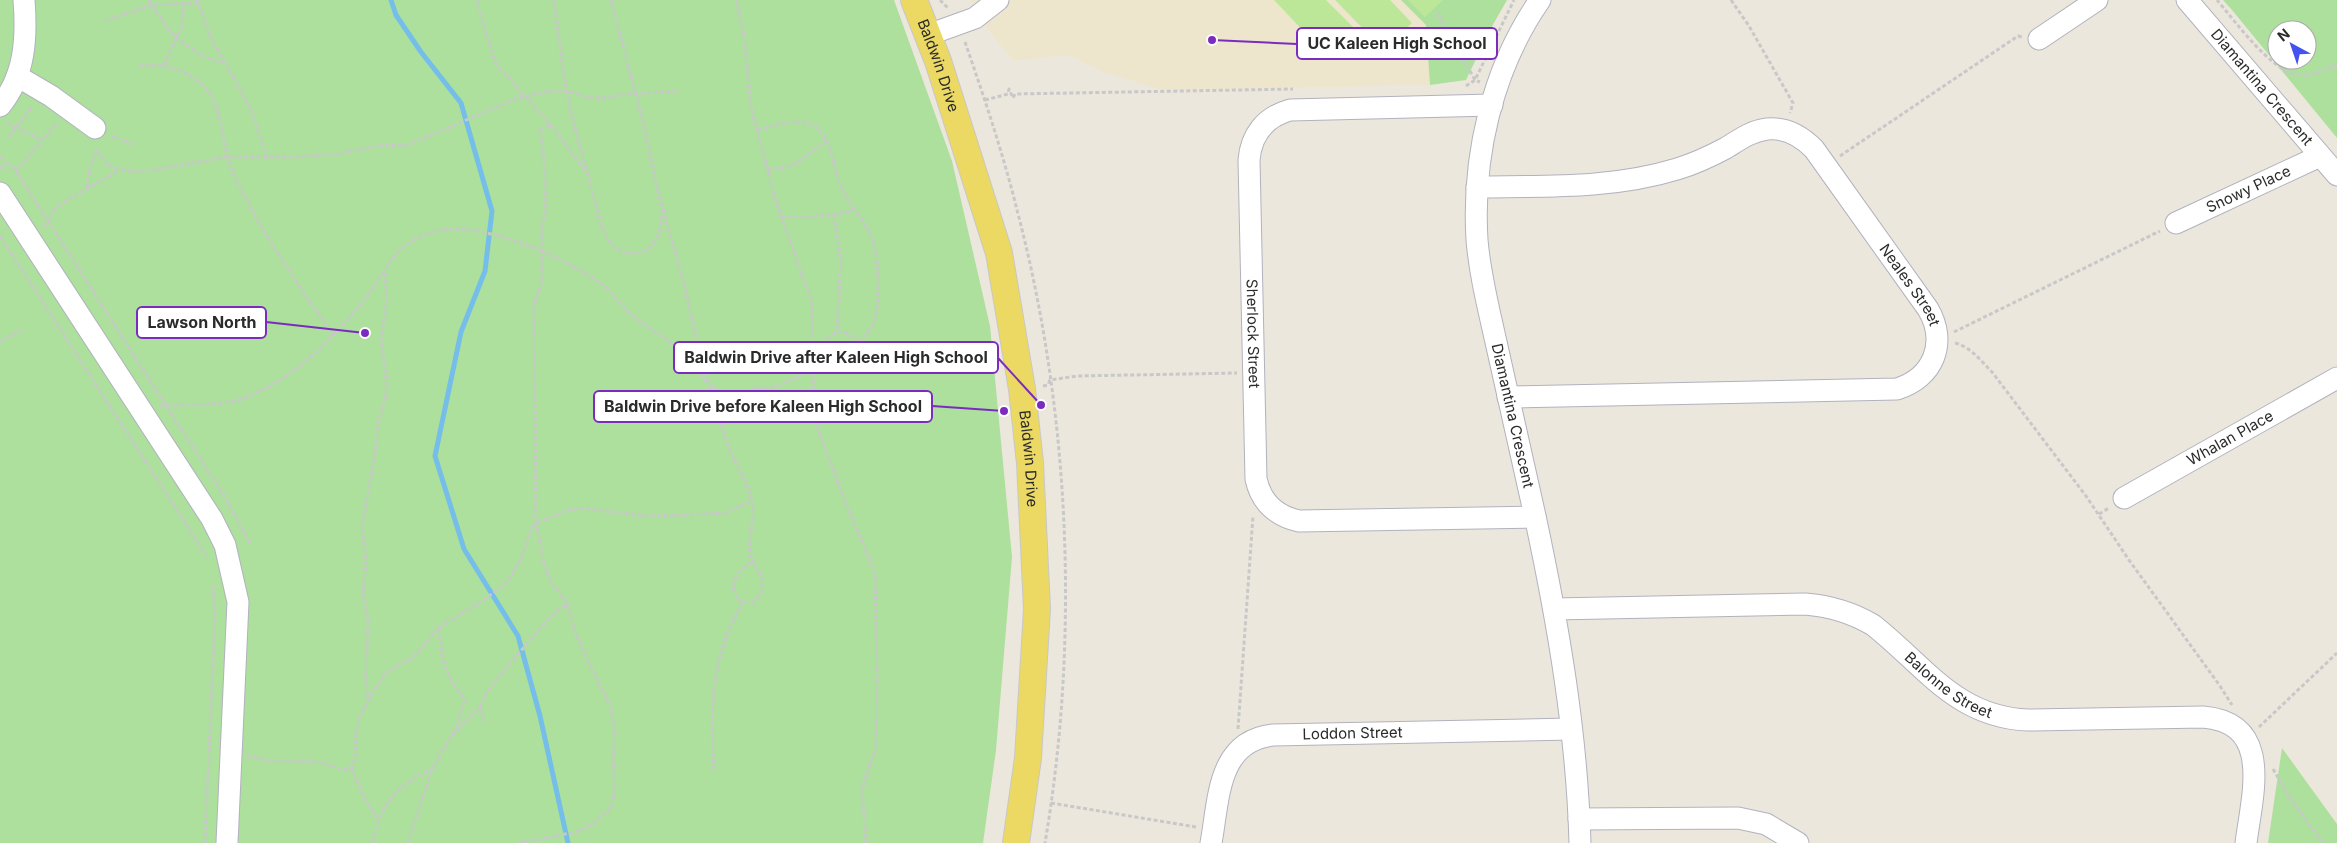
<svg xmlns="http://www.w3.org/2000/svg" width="2337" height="843" font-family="Inter,sans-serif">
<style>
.education{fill:#ede6cd}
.green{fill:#ace09c;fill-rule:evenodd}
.pitch{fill:#bde798}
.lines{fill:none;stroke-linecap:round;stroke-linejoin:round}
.stream{stroke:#75beea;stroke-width:5}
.minor-casing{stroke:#b1b2be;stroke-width:23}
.major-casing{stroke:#c8c8c8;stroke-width:28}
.path{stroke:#c8c8c8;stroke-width:3;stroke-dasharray:4 2.5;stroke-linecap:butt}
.minor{stroke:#fff;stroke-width:21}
.major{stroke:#ebd963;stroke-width:26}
.labels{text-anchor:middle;stroke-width:5;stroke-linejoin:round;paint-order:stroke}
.street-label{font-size:15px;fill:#2b2b2b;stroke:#fff}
.leader{fill:none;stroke:#7b2cbf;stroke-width:2}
.callout-dot{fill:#7b2cbf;stroke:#fff;stroke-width:2}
.callout{fill:#fff;stroke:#7b2cbf;stroke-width:2}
.callout-label{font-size:16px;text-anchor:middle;font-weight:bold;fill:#2b2b2b}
</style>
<rect width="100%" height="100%" fill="#ece7dd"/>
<!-- education -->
<polygon class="education" points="971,0 1402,0 1426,25 1430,85 1161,90 1101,71 1068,55 1013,61 978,17"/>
<!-- green -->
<g class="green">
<polygon points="0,0 894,0 952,161 990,326 1012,557 996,750 983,843 0,843"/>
<polygon points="1401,0 1507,0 1491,28 1466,80 1430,85 1426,25"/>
<path d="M2223 0H2337V138L2232 10ZM2277 30H2307V60H2277Z"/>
<polygon points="2282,748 2337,824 2337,843 2268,843"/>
</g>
<!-- pitch -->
<g class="pitch">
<polygon points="1274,0 1326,0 1355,29 1327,56"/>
<polygon points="1335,0 1390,0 1412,23 1384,50"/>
<polygon points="1408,0 1443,0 1425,17"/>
</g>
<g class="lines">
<!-- stream -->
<polyline class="stream" points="391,0 396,15 421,52 461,103 492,211 485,271 461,332 435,456 464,549 518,636 540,716 568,843"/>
<!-- minor casing -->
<g class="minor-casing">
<g id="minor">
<path id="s1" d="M1540 0C1492 69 1472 157 1477 240 1480 277 1490 314 1498 351 1510 406 1523 461 1535 516 1558 623 1577 733 1580 843"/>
<path id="s2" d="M2187 0 2337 175"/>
<polyline points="928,35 975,18 998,0"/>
<polyline points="2039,39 2097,0"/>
<polyline points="17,76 51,96 95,128"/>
<path id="s3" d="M1492 105 1290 110C1265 117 1251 135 1249 160L1256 479C1261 502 1276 516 1299 521L1535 517"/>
<path d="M0 106C25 76 27 38 24 0"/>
<path id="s4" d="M1477 187C1545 186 1612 189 1677 169 1694 164 1711 156 1726 148 1739 140 1751 131 1767 129 1786 127 1801 136 1814 149L1928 309C1948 343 1933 378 1897 389L1508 397"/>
<polyline points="0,193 212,519 225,545 238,602 227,843"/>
<path id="s5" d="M2176 223 2320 156"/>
<path id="s6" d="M2124 498 2337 378"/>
<path id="s7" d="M1554 609 1805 604C1830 606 1851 612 1873 625 1925 666 1956 717 2028 720L2203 717C2274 723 2252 795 2246 843"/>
<polyline points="1579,819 1738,818 1766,824 1798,843"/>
<path id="s8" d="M1211 843C1219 800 1217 741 1273 735L1571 729"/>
</g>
</g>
<!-- major casing -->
<g class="major-casing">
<g id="major">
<path id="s9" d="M914 0 938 61 999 253 1022 389 1030 463 1037 609 1028 758 1016 843"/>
</g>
</g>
<!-- path -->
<g class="path">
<path d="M149 0C168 33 187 53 224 63"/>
<polyline points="197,0 212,40 250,107 267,157"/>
<polyline points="476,0 496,64 551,125 586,172"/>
<path d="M554 0 563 70 571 113 602 227C606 234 608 242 615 247 627 257 648 255 656 240 661 231 661 220 663 210"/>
<polyline points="611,0 644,126 658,192 683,279 704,371 709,381"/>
<polyline points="736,0 744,35 751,107 776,201 812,302 813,378 817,426 848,509 875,572 877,676 876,748 862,788 866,843"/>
<polyline points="940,0 949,9"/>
<polyline points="1731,0 1749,26 1793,103 1790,113"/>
<path d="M2217 0C2235 21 2272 73 2300 75 2313 76 2325 70 2337 65"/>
<polyline points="1438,14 1475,80 1514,0"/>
<polyline points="105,21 152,5 198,3"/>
<path d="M965 42C984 97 1003 153 1017 210 1070 411 1080 637 1045 843"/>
<path d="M139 65C165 64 189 69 207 90 223 110 222 149 233 173 261 232 296 282 333 335"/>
<polyline points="164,65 182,26 184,4"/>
<polyline points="1466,86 1475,80 1480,82"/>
<polyline points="985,100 1008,94 1009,89 1013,98 1015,94 1293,89"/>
<polyline points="7,123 43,140"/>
<path d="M757 130C772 127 797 117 812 125 831 135 833 164 839 182 847 204 866 220 873 241 879 260 881 306 873 324 869 331 862 338 856 345"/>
<polyline points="111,136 134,144"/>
<polyline points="9,137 33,106"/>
<polyline points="97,150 105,162 115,168 129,171 146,171 226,157 297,157 337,154 378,146 408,145 515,99 549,91 567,91 590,98 602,98 628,94 679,91"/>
<polyline points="1840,156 2018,36 2022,37"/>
<polyline points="0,157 7,164"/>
<polyline points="0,168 7,164 16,171 226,499 251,545"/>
<polyline points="767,170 792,166 826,141"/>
<polyline points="16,171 58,122"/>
<polyline points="87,188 91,163 97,151"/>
<polyline points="834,215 841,261 837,332"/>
<path d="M781 216C806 218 830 217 854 210"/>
<polyline points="44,228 53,211 62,203 120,170"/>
<polyline points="0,236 207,557"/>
<circle cx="841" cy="348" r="16"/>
<polyline points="1954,332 2160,231"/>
<polyline points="0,342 23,329"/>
<path d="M1955 343C1971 347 1981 361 1992 372L2086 496 2129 560 2220 686 2232 705"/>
<polyline points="813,353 825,351"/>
<path d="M711 386C717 408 723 432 731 453 738 469 749 485 752 502 755 519 748 538 750 552 754 572 775 584 752 603 738 603 734 596 733 582L739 573 753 560"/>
<polyline points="1043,386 1048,385 1050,380 1077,376 1237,373"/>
<polyline points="771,388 800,376 813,366"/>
<path d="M160 406C189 403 219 408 247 397 297 377 338 334 370 292 381 277 391 256 406 245 420 235 439 229 455 229 498 229 564 258 599 282 610 289 618 302 627 311 644 326 665 336 681 352 692 362 701 378 713 387 739 406 748 383 769 389 783 392 805 416 816 425"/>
<polyline points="2099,514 2109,508"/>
<path d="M438 628C444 663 441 670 465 699L455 732"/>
<polyline points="368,701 366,678 368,620 363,593 366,560 362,526 375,455 378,422 385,400 387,385 381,338 387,301 385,273"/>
<polyline points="480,707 485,721"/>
<polyline points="2259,727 2337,653"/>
<polyline points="1238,729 1253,516"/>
<path d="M248 755C271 765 297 758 322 763 333 765 339 772 351 768L355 761 356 734 360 716 374 690 387 672 414 657 438 628 484 600 507 582 522 557 531 530 536 523 568 510 581 508 647 516 686 515 726 513 752 501"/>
<polyline points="351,768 364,797 378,820"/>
<polyline points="2273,769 2290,798 2323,843"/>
<path d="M714 770C711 725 710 680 726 638 730 626 737 614 742 603"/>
<polyline points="1051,803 1196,827"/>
<polyline points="205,843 215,618 213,583"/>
<path d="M373 843C381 802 395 788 431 769"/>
<polyline points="408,843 431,772 450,737 480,707 487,691 547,620 567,603"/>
<polyline points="518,843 576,832 595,823 612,806 615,789 613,760 615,733 611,708 575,633 567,603 553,585 545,568 536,523 534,306 542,280 542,226 546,209 544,158 540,129 551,125"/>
</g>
<!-- minor -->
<use href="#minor" class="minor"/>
<!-- major -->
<use href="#major" class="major"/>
</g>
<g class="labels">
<!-- street labels -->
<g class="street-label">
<text dy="5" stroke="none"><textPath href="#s9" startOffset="70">Baldwin Drive</textPath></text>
<text dy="5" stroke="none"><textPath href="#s2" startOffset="115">Diamantina Crescent</textPath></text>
<text dy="5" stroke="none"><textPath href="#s5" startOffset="80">Snowy Place</textPath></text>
<text dy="5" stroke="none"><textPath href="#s4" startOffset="520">Neales Street</textPath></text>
<text dy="5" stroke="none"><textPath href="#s3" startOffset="445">Sherlock Street</textPath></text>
<text dy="5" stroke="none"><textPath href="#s1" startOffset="432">Diamantina Crescent</textPath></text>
<text dy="5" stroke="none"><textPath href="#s6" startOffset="122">Whalan Place</textPath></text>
<text dy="5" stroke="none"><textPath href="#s9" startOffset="475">Baldwin Drive</textPath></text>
<text dy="5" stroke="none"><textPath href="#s7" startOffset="420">Balonne Street</textPath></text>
<text dy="5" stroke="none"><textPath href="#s8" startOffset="216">Loddon Street</textPath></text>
</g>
</g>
<!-- callouts -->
<path class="leader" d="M1212 40L1297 44M365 333L266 322M1041 405L998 358M1004 411L932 406"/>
<g class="callout-dot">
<circle cx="1212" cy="40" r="5"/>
<circle cx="365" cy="333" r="5"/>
<circle cx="1041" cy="405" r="5"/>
<circle cx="1004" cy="411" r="5"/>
</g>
<g class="callout">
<rect x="1297" y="28" width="200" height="31" rx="5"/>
<rect x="137" y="307" width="129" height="31" rx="5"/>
<rect x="674" y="342" width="324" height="31" rx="5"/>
<rect x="594" y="391" width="338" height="31" rx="5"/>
</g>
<g class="callout-label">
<text x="1397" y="49">UC Kaleen High School</text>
<text x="202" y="328">Lawson North</text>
<text x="836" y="363">Baldwin Drive after Kaleen High School</text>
<text x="763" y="412">Baldwin Drive before Kaleen High School</text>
</g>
<!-- north arrow -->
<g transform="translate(2292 45) rotate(320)"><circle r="24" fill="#ffffff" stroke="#aaaaaa"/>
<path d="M0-4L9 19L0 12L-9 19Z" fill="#4452f2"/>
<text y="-8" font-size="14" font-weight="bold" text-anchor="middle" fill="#2b2b2b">N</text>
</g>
</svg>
